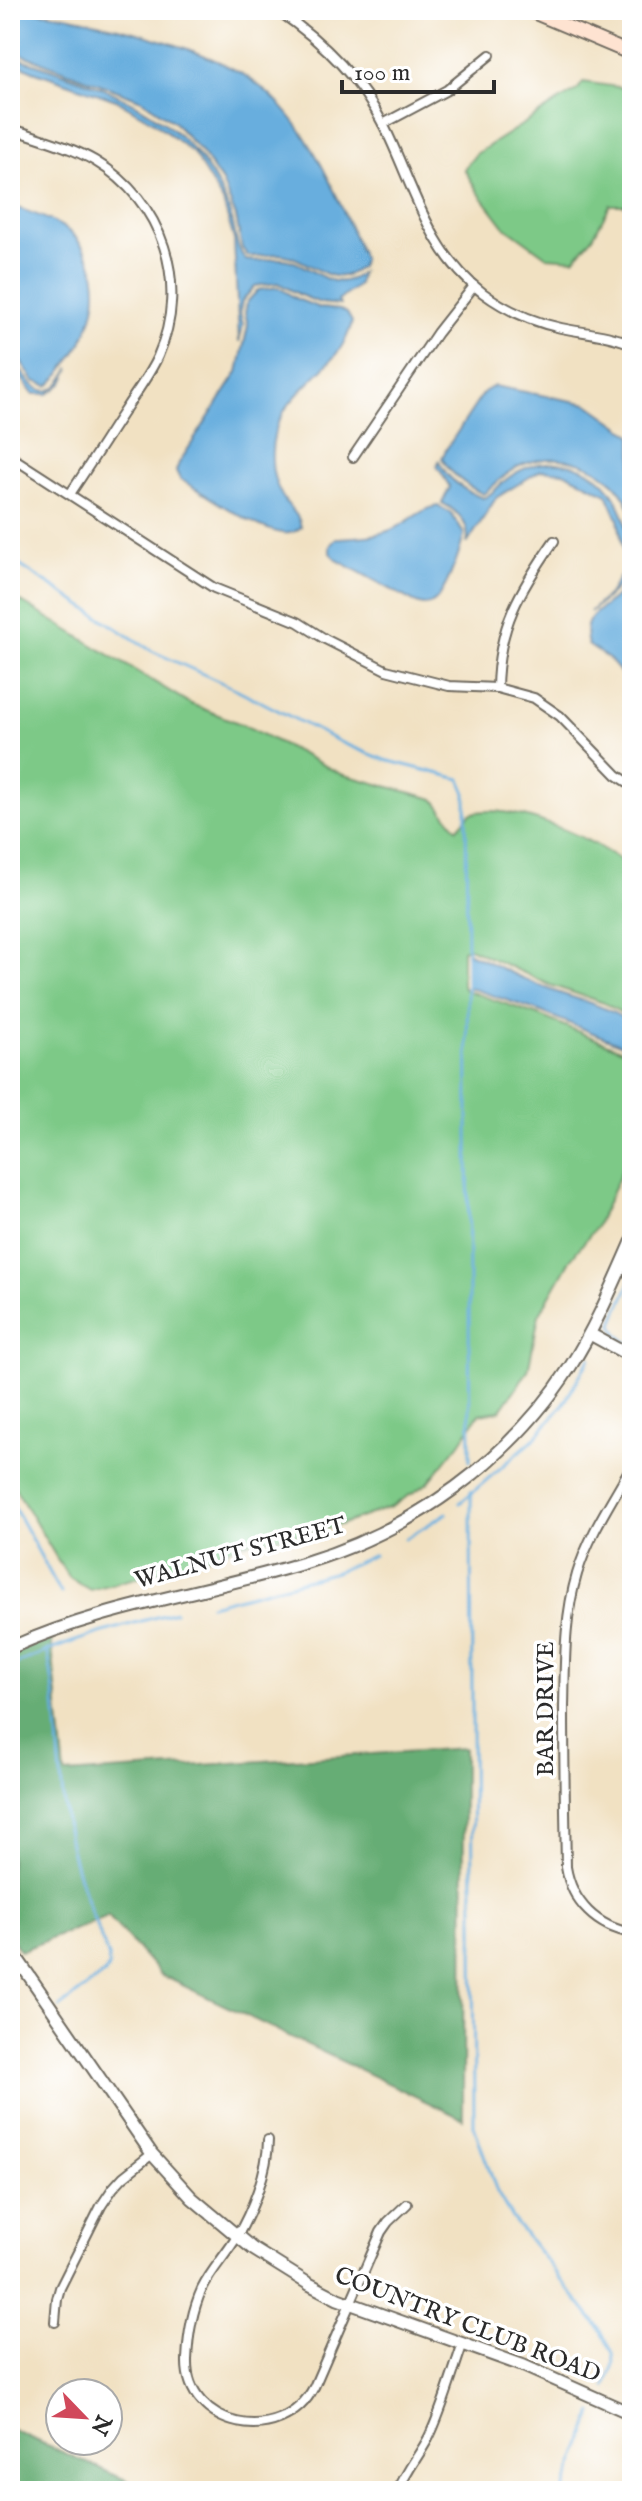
<svg xmlns="http://www.w3.org/2000/svg" width="642" height="2501" font-family="'IM FELL English',serif">
<style>
.green{fill:#7dc987;stroke:#547a59;stroke-width:2}
.forest{fill:#66ad74;stroke:#486c50;stroke-width:2}
.water{fill:#67aede;stroke:#496c84;stroke-width:2}
.lines{fill:none;stroke-linecap:round;stroke-linejoin:round}
.stream{stroke:#67aede;stroke-width:3}
.minor-casing{stroke:#706b60;stroke-width:12}
.tertiary-casing{stroke:#706b60;stroke-width:15}
.secondary-casing{stroke:#706b60;stroke-width:16}
.minor{stroke:#fff;stroke-width:8}
.tertiary{stroke:#fff;stroke-width:11}
.secondary{stroke:#fee3d1;stroke-width:12}
.labels{text-anchor:middle;stroke-width:7;stroke-linejoin:round;paint-order:stroke}
.street-label{font-size:24px;fill:#2b2b2b;stroke:#fff}
</style>
<rect width="100%" height="100%" fill="#fff"/>
<filter id="ink" filterUnits="userSpaceOnUse"><feTurbulence type="fractalNoise" baseFrequency=".0125" numOctaves="2"/><feDisplacementMap in="SourceGraphic" scale="16" xChannelSelector="R" yChannelSelector="G"/><feConvolveMatrix kernelMatrix="1 2 1 2 8 2 1 2 1" color-interpolation-filters="sRGB"/></filter>
<filter id="wash" filterUnits="userSpaceOnUse"><feTurbulence type="fractalNoise" baseFrequency=".006" numOctaves="4" result="noise"/><feDisplacementMap in="SourceGraphic" scale="32" xChannelSelector="R" yChannelSelector="G"/><feGaussianBlur stdDeviation="1.8" result="paint"/><feColorMatrix in="noise" values="0 0 0 0 0 0 0 0 0 0 0 0 0 0 0 0 0 1.4 0 .05"/><feComposite in="paint" operator="in"/></filter>
<g filter="url(#wash)">
<rect width="100%" height="100%" fill="#f1e1c2"/>
<!-- green -->
<g class="green">
<polygon points="583,82 632,89 632,205 610,205 593,237 574,259 547,257 504,226 478,192 464,169 476,154 578,89"/>
<path d="M10 595 191 704 246 726 341 774 434 799 457 829 470 814C505 801 581 834 611 854 618 858 625 864 632 868V1019L604 1003 550 985 469 948 462 950V986L465 990 538 1015 632 1054V1142L620 1175 596 1227 570 1260 539 1315 528 1371 500 1411 479 1414 460 1443 428 1483 391 1507 331 1528 243 1543 192 1563 90 1590 68 1577 10 1480Z"/>
</g>
<!-- forest -->
<g class="forest">
<polygon points="51,1637 65,1774 464,1748 463,2119 161,1975 108,1916 20,1951 10,1936 10,1654"/>
<polygon points="10,2429 151,2491 30,2491 10,2481"/>
</g>
<!-- water -->
<g class="water">
<path d="M10 10C51 10 90 21 130 31 169 42 209 54 244 75 308 115 335 192 363 258L360 267C332 292 314 261 285 255 273 252 261 258 248 256L242 248 236 217 222 182 200 151 174 122 142 100 10 50Z"/>
<path d="M10 55C90 83 176 104 218 186 223 196 229 208 232 220 236 235 236 248 246 260 261 263 271 257 284 259 313 263 330 297 361 273L358 285 338 301 340 305 320 303 300 295 278 283 255 286 242 301 240 312 243 325 239 342 234 240 223 202 193 153 154 122 116 100 33 71 10 60Z"/>
<path d="M10 205C32 214 60 220 76 238 110 278 96 325 68 363 62 371 57 380 48 386L34 381 10 345Z"/>
<path d="M278 287 297 299 320 308 340 310 347 313 352 322C338 380 268 389 272 461 272 477 279 494 289 506 295 514 299 516 301 527 296 531 296 532 290 533 267 538 202 492 180 479L176 471 179 463 238 372 248 325 245 313 247 302 258 290Z"/>
<path d="M10 353C19 367 38 405 58 385 63 380 67 374 70 368L63 383 48 394H33L10 362Z"/>
<path d="M494 386 588 404 632 435V514C618 469 567 448 524 464 507 470 497 484 483 494 467 486 450 474 442 458L447 448 484 392Z"/>
<path d="M439 461C447 479 465 491 483 498 491 495 495 490 502 483 513 473 530 464 546 463 612 457 642 526 622 582 615 593 600 603 590 612L609 594 626 567 618 519 607 494 564 472 541 470 496 498 467 544C471 525 458 511 442 503L450 487 437 466Z"/>
<path d="M438 506 451 513 464 534C461 549 445 596 432 603 425 607 420 604 414 602L337 560 330 553V546L336 538C356 537 375 537 393 529 409 522 420 509 438 506Z"/>
<path d="M632 568V686L610 660 588 645C578 609 611 610 625 586 629 581 630 573 632 568Z"/>
<path d="M467 952C493 964 520 978 546 988 575 1000 607 1004 632 1025V1049L539 1011 467 987Z"/>
</g>
<g class="lines">
<!-- stream -->
<g class="stream">
<polyline points="10,559 152,651 236,689 342,743 385,760 460,779 466,793 470,1461"/>
<path d="M632 1278 613 1323C615 1333 623 1340 632 1344"/>
<polyline points="471,1491 474,2126 497,2192 512,2218 602,2331 613,2353 614,2364 606,2387"/>
<polyline points="10,1500 61,1593"/>
<polyline points="460,1503 534,1439 563,1405 590,1358"/>
<polyline points="405,1539 447,1513"/>
<polyline points="210,1605 336,1572 374,1555"/>
<path d="M47 1650C60 1710 57 1773 68 1834 75 1876 94 1917 108 1957L109 1967 105 1973 60 2007"/>
<path d="M10 1667C63 1642 119 1627 175 1612"/>
<polyline points="564,2491 593,2413"/>
</g>
</g>
</g>
<g filter="url(#ink)">
<g class="lines">
<!-- minor casing -->
<g class="minor-casing">
<g id="minor">
<path d="M277 10C321 40 360 78 384 126 413 184 428 252 483 293 506 310 533 322 561 328 585 333 608 334 632 344"/>
<polyline points="383,124 447,90 490,55"/>
<path d="M10 128C38 138 69 146 95 161 163 201 190 284 158 356 150 374 137 391 126 408 107 437 89 466 70 494"/>
<polyline points="10,456 214,588 298,622 325,639 386,670 449,686 497,688 534,698 560,716 617,775 632,785"/>
<polyline points="353,457 437,333 474,286"/>
<path d="M497 688C498 626 520 590 554 541"/>
<path d="M632 1465C612 1501 589 1534 577 1574 564 1618 565 1662 564 1708 564 1761 565 1814 566 1867 572 1903 597 1927 632 1933"/>
<path d="M268 2140C268 2170 252 2212 236 2238 226 2255 211 2270 202 2289 192 2311 188 2336 187 2360 185 2428 282 2449 314 2387L381 2232 388 2222 407 2204"/>
<polyline points="55,2322 57,2299 60,2288 101,2206 113,2188 123,2177 152,2154"/>
<path d="M398 2491C406 2471 419 2456 429 2437 443 2408 452 2374 463 2343"/>
</g>
</g>
<!-- tertiary casing -->
<g class="tertiary-casing">
<g id="tertiary">
<polyline points="590,1334 632,1357"/>
<path d="M10 1648C108 1604 207 1593 307 1562 413 1530 510 1460 570 1367 595 1328 613 1285 632 1242"/>
<polyline points="10,1948 152,2154 192,2198 253,2249 309,2284 338,2299 524,2366 632,2414"/>
</g>
</g>
<!-- secondary casing -->
<g class="secondary-casing">
<polyline id="secondary" points="528,10 632,54"/>
</g>
<!-- minor -->
<use href="#minor" class="minor"/>
<!-- tertiary -->
<use href="#tertiary" class="tertiary"/>
<!-- secondary -->
<use href="#secondary" class="secondary"/>
</g>
</g>
<g class="labels">
<!-- street labels -->
<g class="street-label">
<text transform="translate(240 1552) rotate(-15)" y="8">WALNUT STREET</text>
<text transform="translate(545 1709) rotate(-90)" y="8">BAR DRIVE</text>
<text transform="translate(468 2324) rotate(21)" y="8">COUNTRY CLUB ROAD</text>
</g>
</g>
<!-- margin -->
<rect width="642" height="2501" fill="none" stroke="#fff" stroke-width="40"/>
<!-- north arrow -->
<g transform="translate(84 2417) rotate(115)"><circle r="38" fill="#ffffff" stroke="#aaaaaa" stroke-width="2"/>
<path d="M0-6L14 30L0 20L-14 30Z" fill="#d1495b"/>
<text y="-12" font-size="22" font-weight="bold" text-anchor="middle" fill="#2b2b2b">N</text>
</g>
<!-- scale -->
<path d="M342 80v12h152v-12" fill="none" stroke="#2b2b2b" stroke-width="4"/>
<text x="354" y="80" font-size="24" fill="#2b2b2b" stroke="#ffffff" stroke-width="6" paint-order="stroke">100 m</text>
</svg>
